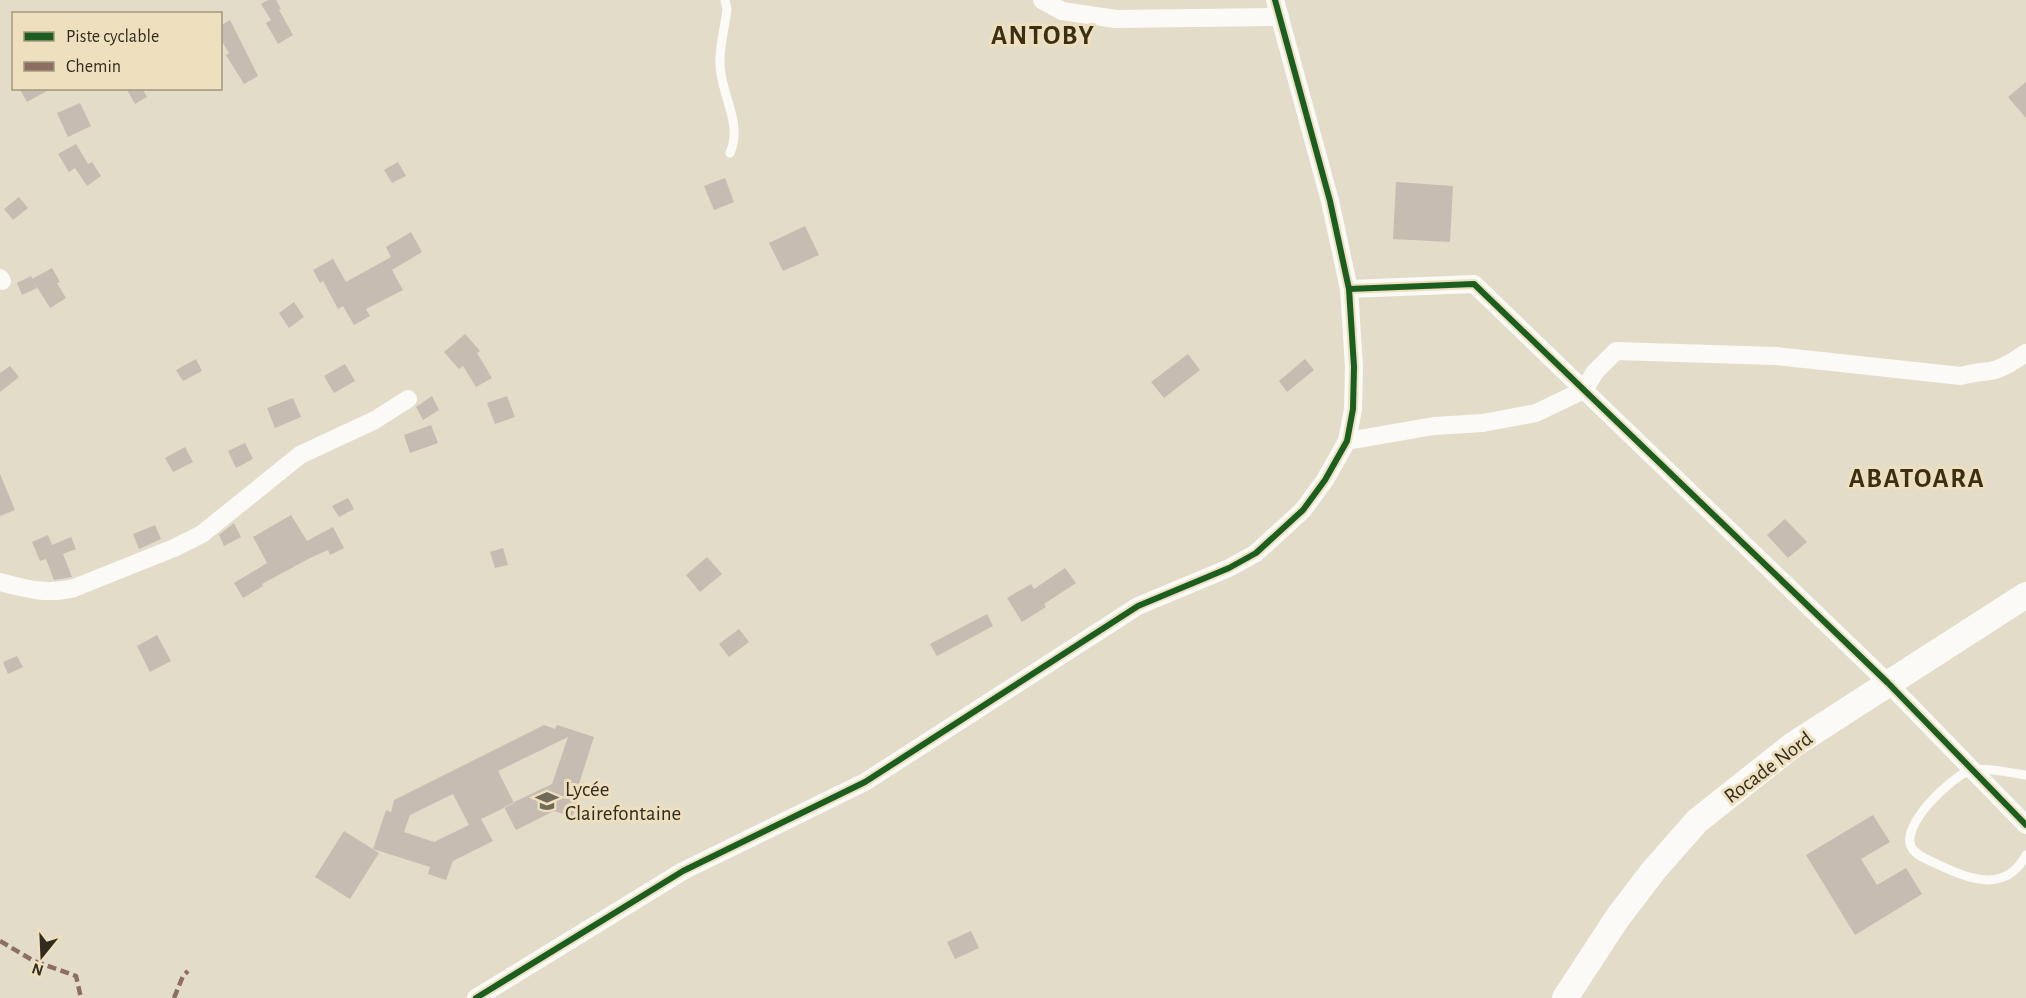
<svg xmlns="http://www.w3.org/2000/svg" width="2026" height="998" font-family="'Alegreya Sans',sans-serif">
<style>
.building{fill:#c6bcb1;fill-rule:evenodd}
.lines{fill:none;stroke-linecap:round;stroke-linejoin:round}
.service{stroke:#fbfaf7;stroke-width:9}
.minor{stroke:#fbfaf7;stroke-width:18}
.secondary{stroke:#fbfaf7;stroke-width:26}
.quiet{stroke:#8d6e63;stroke-width:4.5;stroke-dasharray:9 4.5;stroke-linecap:butt}
.cycleway-casing{stroke:#eee0be;stroke-width:10}
.cycleway{stroke:#1b5e20;stroke-width:6}
.labels{text-anchor:middle;stroke-width:6;stroke-linejoin:round;paint-order:stroke}
.street-label{font-size:21px;fill:#312c1f;stroke:#eee0be}
.poi-label{font-size:21px;fill:#312c1f;stroke:#eee0be;text-anchor:start}
.district-label{font-size:27px;font-weight:bold;letter-spacing:1.5px;fill:#3b2f12;stroke:#eee0be}
</style>
<rect width="100%" height="100%" fill="#e3dcc9"/>
<!-- building -->
<g class="building">
<polygon points="268,0 276,0 281,9 279,10 293,35 278,44 266,23 271,20 261,4"/>
<polygon points="230,20 258,76 244,84 226,55 229,53 220,38 220,26"/>
<polygon points="2026,82 2026,118 2008,97"/>
<polygon points="19,88 52,88 27,102"/>
<polygon points="126,88 142,88 147,97 135,104"/>
<polygon points="80,103 91,126 68,137 57,113"/>
<polygon points="76,144 88,164 92,162 101,176 87,186 75,168 69,172 58,154"/>
<polygon points="398,162 406,176 392,183 384,170"/>
<polygon points="725,178 734,202 714,210 704,186"/>
<polygon points="1396,182 1453,186 1450,242 1393,239"/>
<polygon points="19,197 28,208 13,220 4,209"/>
<polygon points="805,226 819,255 783,271 769,243"/>
<polygon points="411,232 422,252 392,270 403,290 366,309 370,316 354,325 343,306 338,309 323,281 320,283 313,270 333,259 346,282 391,257 386,247"/>
<polygon points="52,268 60,282 57,283 66,298 50,308 32,279"/>
<polygon points="31,276 37,288 22,295 17,283"/>
<polygon points="294,302 304,317 289,328 279,313"/>
<polygon points="465,334 480,351 477,353 492,378 476,387 463,366 459,369 444,352"/>
<polygon points="1188,354 1200,370 1164,398 1151,382"/>
<polygon points="196,359 202,371 183,381 176,370"/>
<polygon points="1305,359 1314,370 1287,392 1279,381"/>
<polygon points="345,364 355,381 334,393 324,376"/>
<polygon points="10,366 19,377 0,392 0,373"/>
<polygon points="432,396 439,410 423,420 416,407"/>
<polygon points="507,396 515,417 495,424 487,403"/>
<polygon points="293,398 301,417 275,428 267,408"/>
<polygon points="431,425 438,443 410,453 404,435"/>
<polygon points="245,443 253,459 236,468 228,451"/>
<polygon points="185,447 193,462 173,472 165,458"/>
<polygon points="0,474 15,510 0,516"/>
<polygon points="348,498 354,509 339,517 332,506"/>
<polygon points="291,515 307,541 333,527 344,548 330,555 328,550 310,558 262,584 263,586 243,598 234,583 267,563 253,537"/>
<polygon points="1785,519 1807,542 1788,558 1767,535"/>
<polygon points="234,523 241,537 224,546 219,535"/>
<polygon points="155,525 161,539 139,549 133,534"/>
<polygon points="48,535 52,545 71,537 76,549 63,554 72,577 54,580 46,559 40,561 32,542"/>
<polygon points="503,548 508,565 495,568 490,552"/>
<polygon points="707,557 722,574 700,592 686,575"/>
<polygon points="1065,568 1076,583 1044,604 1046,607 1022,622 1007,598 1031,584 1034,589"/>
<polygon points="987,614 993,626 937,656 930,644"/>
<polygon points="739,629 749,642 729,657 719,644"/>
<polygon points="157,635 171,661 150,672 137,646"/>
<polygon points="17,656 23,667 8,674 3,662"/>
<path d="M544 725 555 729 557 725 594 737 575 796 579 797 573 817 554 811 516 830 504 807 552 784 568 737 498 771 514 803 481 819 493 841 453 861 446 880 428 874 430 867 373 849 386 810 391 812 394 800ZM453 794 469 825 434 842 404 832 410 815Z"/>
<polygon points="1873,815 1890,842 1861,859 1877,885 1906,868 1922,894 1855,935 1806,855"/>
<polygon points="344,831 379,853 350,899 315,877"/>
<polygon points="971,931 979,948 955,959 947,942"/>
</g>
<g class="lines">
<!-- service -->
<g class="service">
<path d="M725 0 727 9C725 28 719 46 720 65 721 95 743 123 730 153"/>
<path d="M2026 775C2011 773 1985 767 1971 770 1952 776 1898 827 1912 848 1917 857 1930 860 1939 865 1970 880 2006 893 2026 855"/>
</g>
<!-- minor -->
<g class="minor">
<polyline points="1042,0 1062,11 1116,19 1280,17"/>
<polyline points="0,278 2,281"/>
<polyline points="1349,289 1474,284 1888,683 2026,825"/>
<path d="M1347 441 1434 426 1483 423 1536 413 1584 390 1595 372 1616 351 1776 356 1961 376C1971 373 1980 372 1990 371 2003 369 2015 360 2026 353"/>
<path d="M0 582C26 589 48 595 74 588L174 548 202 534 300 455 375 420 408 399"/>
<polyline points="476,998 683,871 865,782 1138,606 1229,568 1256,553 1303,510 1325,480 1347,441 1353,409 1354,367 1349,289 1330,201 1275,0"/>
</g>
<!-- secondary -->
<polyline class="secondary" points="1565,998 1618,917 1654,870 1697,821 1793,745 2026,595"/>
<!-- quiet -->
<g class="quiet">
<polyline points="0,941 34,961 76,976 81,998"/>
<polyline points="174,998 183,976 188,971"/>
</g>
<!-- cycleway casing -->
<g class="cycleway-casing">
<g id="cycleway">
<polyline points="1349,289 1474,284 1888,683 2026,825"/>
<polyline points="476,998 683,871 865,782 1138,606 1229,568 1256,553 1303,510 1325,480 1347,441 1353,409 1354,367 1349,289 1330,201 1275,0"/>
</g>
</g>
<!-- cycleway -->
<use href="#cycleway" class="cycleway"/>
</g>
<!-- icons -->
<defs>
<g id="school-bare" transform="scale(1.8)"><path d="M0-5L7-2L0 1L-7-2ZM-4 1L0 2.5L4 1V4Q0 6-4 4Z" fill="#6f6a5a" stroke="#eee0be" stroke-width="2.5" paint-order="stroke"/></g>
</defs>
<g fill-rule="evenodd">
<use href="#school-bare" x="547" y="801"/>
</g>
<g class="labels">
<!-- street labels -->
<g class="street-label">
<text transform="translate(1768 767) rotate(-37)" y="7">Rocade Nord</text>
</g>
<!-- poi labels -->
<g class="poi-label">
<text x="565" y="796">Lycée<tspan x="565" dy="24">Clairefontaine</tspan></text>
</g>
<!-- district labels -->
<g class="district-label">
<text x="1043" y="44">ANTOBY</text>
<text x="1917" y="487">ABATOARA</text>
</g>
</g>
<!-- legend -->
<rect x="12" y="12" width="210" height="78" fill="#eee0be" stroke="#a2987e" stroke-width="1.5"/>
<rect x="24" y="32" width="30" height="9" fill="#1b5e20" stroke="#a2987e" stroke-width="1.5"/>
<text x="66" y="42" font-size="18" fill="#312c1f">Piste cyclable</text>
<rect x="24" y="62" width="30" height="9" fill="#8d6e63" stroke="#a2987e" stroke-width="1.5"/>
<text x="66" y="72" font-size="18" fill="#312c1f">Chemin</text>
<!-- north arrow -->
<g transform="translate(42 956) rotate(198)" stroke="#eee0be" stroke-width="4.5" paint-order="stroke">
<path d="M0-4.5L10 22L0 15L-10 22Z" fill="#312c1f"/>
<text y="-9" font-size="16" font-weight="bold" text-anchor="middle" fill="#312c1f">N</text>
</g>
</svg>
